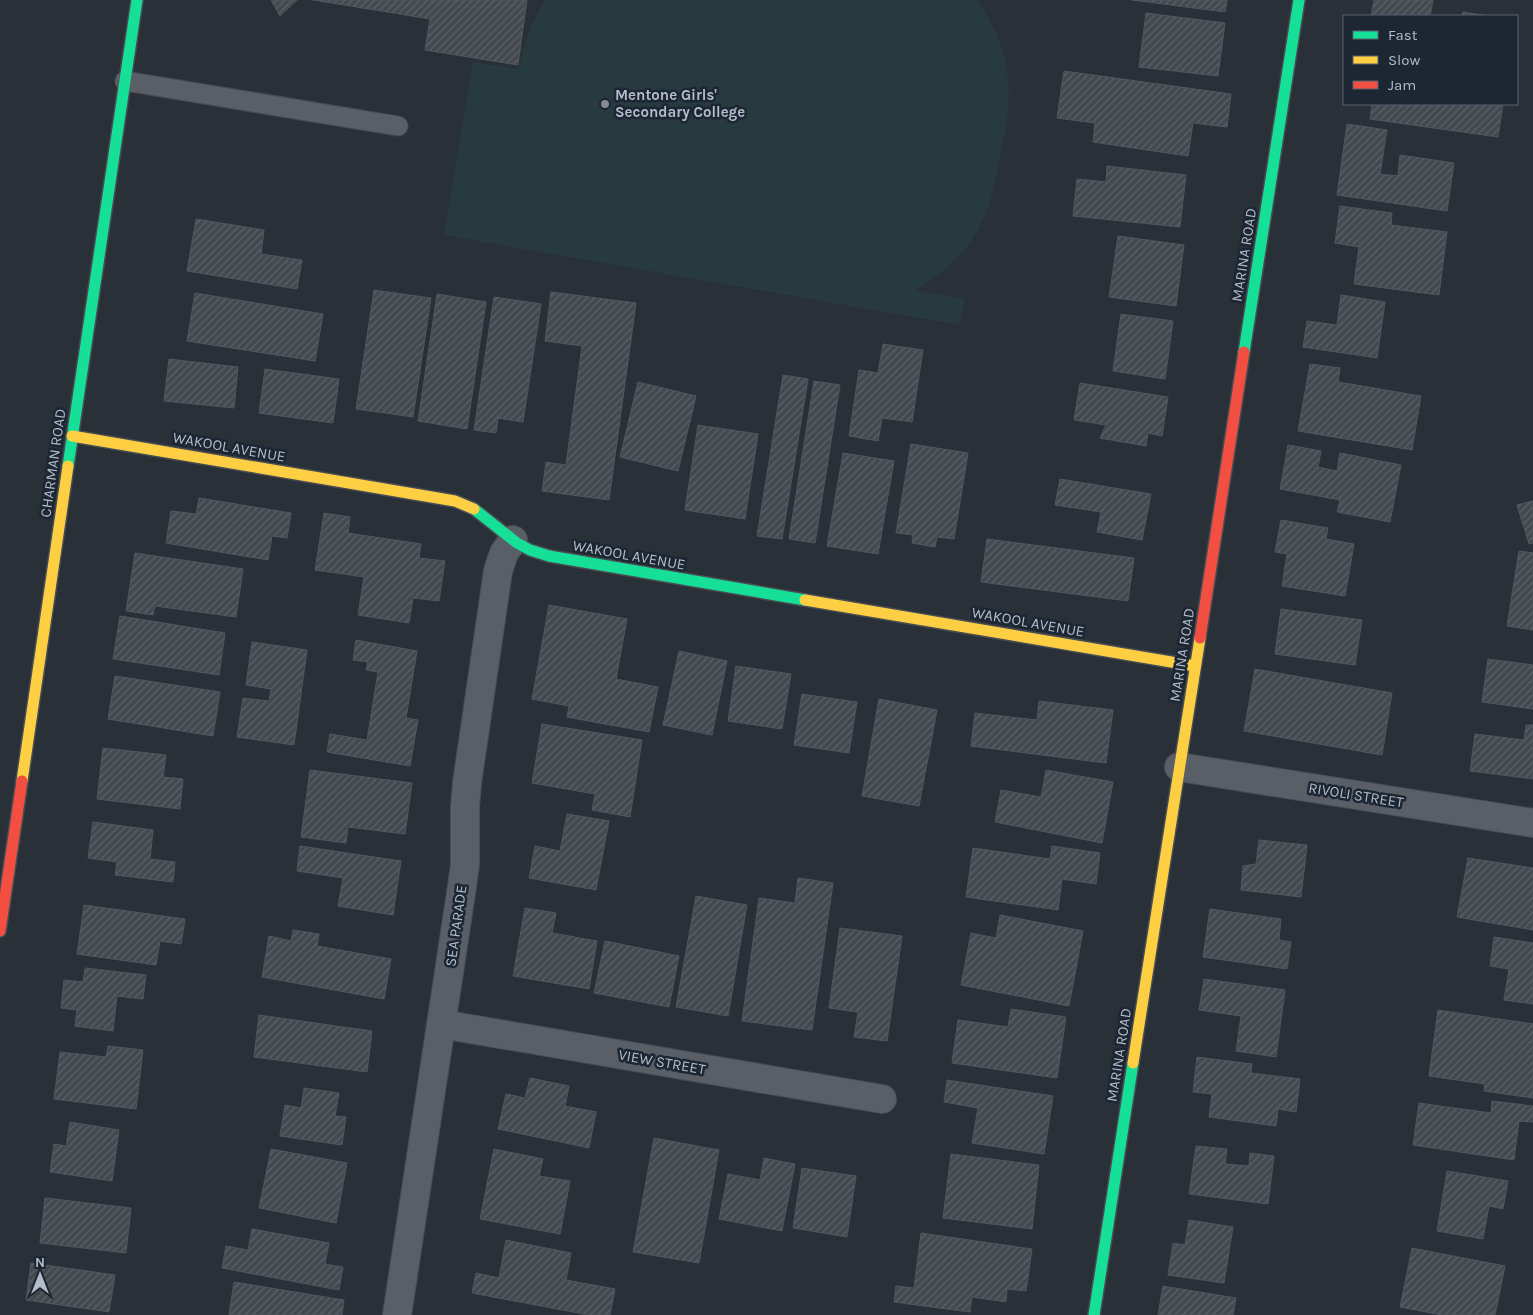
<svg xmlns="http://www.w3.org/2000/svg" width="1533" height="1315" font-family="Karla,sans-serif">
<style>
.grass{fill:#273a3e}
.building{fill:url(#building-hatch);stroke:#52575f}
.lines{fill:none;stroke-linecap:round;stroke-linejoin:round}
.lane-casing{stroke:#484c53;stroke-width:21}
.street-casing{stroke:#484c53;stroke-width:30}
.fast-casing{stroke:#484c53;stroke-width:14}
.slow-casing{stroke:#484c53;stroke-width:14}
.jam-casing{stroke:#484c53;stroke-width:14}
.lane{stroke:#5a5e66;stroke-width:19}
.street{stroke:#5a5e66;stroke-width:28}
.fast{stroke:#16e098;stroke-width:11}
.slow{stroke:#ffcf43;stroke-width:11}
.jam{stroke:#f24e42;stroke-width:11}
.poi-dot{fill:#848b96;stroke:#1d2633;stroke-width:2}
.labels{text-anchor:middle;stroke-width:5;stroke-linejoin:round;paint-order:stroke}
.poi-label{font-size:15px;font-weight:bold;fill:#b4bcc9;stroke:#1d2633;text-anchor:start}
.street-label{font-size:15px;fill:#b4bcc9;stroke:#1d2633}
</style>
<defs>
<pattern id="building-hatch" width="6" height="6" patternUnits="userSpaceOnUse" patternTransform="scale(1.25)"><rect width="6" height="6" fill="#444950"/><path d="M-1 1l2-2M0 6l6-6M5 7l2-2" fill="none" stroke="#5d6168"/></pattern>
</defs>
<rect width="100%" height="100%" fill="#2a3038"/>
<!-- grass -->
<path class="grass" d="M545 0H976C1001 31 1012 71 1008 111 1007 126 1003 141 1000 156 995 186 989 215 971 241 957 261 938 276 917 289V291L964 299 959 325 444 235 473 62 519 69C525 42 530 24 545 0Z"/>
<!-- building -->
<g class="building">
<polygon points="271,0 297,0 280,16"/>
<polygon points="313,0 527,0 518,65 425,50 430,19"/>
<polygon points="1132,0 1227,0 1225,12"/>
<polygon points="1374,0 1433,0 1430,16 1371,16"/>
<polygon points="1463,12 1489,16 1462,16"/>
<polygon points="1146,13 1225,23 1218,76 1139,67"/>
<polygon points="1064,71 1231,94 1227,127 1193,123 1188,156 1093,142 1095,123 1057,118"/>
<polygon points="1372,104 1503,104 1498,137 1370,119"/>
<polygon points="1347,124 1387,130 1380,174 1398,176 1400,155 1454,163 1447,211 1337,195"/>
<polygon points="1107,166 1186,175 1180,227 1073,216 1077,179 1106,182"/>
<polygon points="1340,206 1392,213 1391,225 1447,232 1439,295 1354,284 1359,247 1335,243"/>
<polygon points="196,219 264,230 261,254 302,260 297,289 187,271"/>
<polygon points="1118,236 1184,245 1176,306 1109,297"/>
<polygon points="374,290 431,298 413,417 356,409"/>
<polygon points="551,292 636,303 609,500 542,491 546,462 566,465 582,346 545,341"/>
<polygon points="195,293 323,314 315,361 187,341"/>
<polygon points="437,294 486,302 467,429 418,421"/>
<polygon points="1341,295 1385,302 1377,358 1303,347 1307,321 1337,325"/>
<polygon points="494,297 541,304 523,422 498,418 496,433 474,430"/>
<polygon points="1121,314 1173,321 1165,379 1113,371"/>
<polygon points="883,344 923,350 912,422 882,418 878,441 849,436 859,370 878,373"/>
<polygon points="169,359 238,367 234,408 164,401"/>
<polygon points="1310,364 1340,368 1338,382 1421,396 1412,450 1298,431"/>
<polygon points="265,369 339,379 333,423 259,413"/>
<polygon points="783,375 808,379 782,539 757,536"/>
<polygon points="814,381 840,385 815,543 789,539"/>
<polygon points="638,382 696,396 678,471 620,457"/>
<polygon points="1080,383 1168,397 1162,436 1148,433 1146,446 1100,438 1106,425 1074,420"/>
<polygon points="698,425 758,434 745,519 685,510"/>
<polygon points="911,444 968,453 954,539 937,537 935,547 912,543 913,535 896,533"/>
<polygon points="1288,445 1321,451 1318,467 1337,471 1340,453 1401,465 1390,522 1337,512 1340,500 1280,489"/>
<polygon points="843,453 894,461 878,554 827,546"/>
<polygon points="1060,479 1151,494 1142,540 1097,532 1101,512 1055,505"/>
<polygon points="199,498 291,513 287,538 272,536 268,560 166,543 171,511 196,514"/>
<polygon points="1533,501 1533,543 1529,544 1517,505"/>
<polygon points="324,513 350,517 348,533 421,544 419,558 445,561 439,601 413,598 409,623 358,615 364,577 315,570"/>
<polygon points="1281,520 1328,528 1326,539 1354,544 1345,596 1282,586 1287,554 1275,552"/>
<polygon points="987,539 1134,558 1128,601 981,582"/>
<polygon points="1519,551 1533,553 1533,630 1507,626"/>
<polygon points="135,553 243,569 236,617 155,606 153,615 126,611"/>
<polygon points="549,605 627,619 616,679 658,687 649,732 567,717 569,706 532,699"/>
<polygon points="1281,609 1362,620 1355,665 1275,654"/>
<polygon points="120,616 225,633 219,675 113,659"/>
<polygon points="356,640 417,651 406,718 418,720 410,766 327,752 330,734 367,740 378,672 366,670 368,662 353,660"/>
<polygon points="252,642 307,650 294,745 237,737 243,698 269,701 271,689 246,685"/>
<polygon points="679,651 727,661 712,735 663,725"/>
<polygon points="1488,659 1533,665 1533,709 1482,702"/>
<polygon points="736,666 791,674 782,729 728,721"/>
<polygon points="1255,669 1392,693 1382,755 1244,731"/>
<polygon points="115,676 220,692 213,736 108,719"/>
<polygon points="802,694 857,702 849,753 794,745"/>
<polygon points="879,699 937,710 919,806 862,796"/>
<polygon points="1039,701 1113,710 1106,763 971,746 975,713 1037,720"/>
<polygon points="542,724 642,740 630,817 592,810 595,794 532,783"/>
<polygon points="1526,725 1533,725 1533,779 1470,771 1475,734 1524,740"/>
<polygon points="103,748 166,755 163,777 183,779 180,809 97,799"/>
<polygon points="310,770 412,783 405,834 348,827 346,843 301,837"/>
<polygon points="1046,770 1113,782 1102,843 995,822 1001,790 1041,797"/>
<polygon points="567,814 609,821 596,890 529,878 535,846 560,851"/>
<polygon points="93,822 153,830 150,859 175,862 173,882 115,875 117,862 88,858"/>
<polygon points="1259,840 1307,845 1301,897 1241,890 1243,866 1256,864"/>
<polygon points="300,846 401,861 393,915 338,906 343,878 297,871"/>
<polygon points="1052,846 1100,853 1096,884 1062,879 1058,910 966,897 973,848 1050,859"/>
<polygon points="1468,858 1533,868 1533,930 1457,917"/>
<polygon points="798,878 833,883 812,1030 742,1021 759,898 795,903"/>
<polygon points="696,896 747,905 728,1016 676,1007"/>
<polygon points="84,905 185,919 181,944 160,941 156,965 77,954"/>
<polygon points="525,908 556,913 552,933 597,941 589,989 513,976"/>
<polygon points="1210,909 1281,919 1279,940 1291,942 1287,969 1203,957"/>
<polygon points="1000,915 1083,931 1069,1006 961,985 971,933 996,938"/>
<polygon points="840,928 902,936 887,1041 854,1037 858,1012 829,1008"/>
<polygon points="293,930 319,934 317,946 391,959 384,999 262,977 269,936 291,941"/>
<polygon points="1494,937 1533,943 1533,1004 1504,1000 1509,969 1490,966"/>
<polygon points="605,941 679,956 669,1007 594,993"/>
<polygon points="85,968 146,975 143,999 117,996 113,1031 75,1026 77,1010 61,1008 64,980 83,982"/>
<polygon points="1204,979 1285,990 1276,1057 1236,1051 1241,1016 1199,1010"/>
<polygon points="1011,1009 1066,1017 1057,1078 952,1063 958,1020 1008,1027"/>
<polygon points="1438,1010 1533,1024 1533,1098 1484,1091 1485,1084 1429,1076"/>
<polygon points="259,1015 372,1031 367,1072 254,1057"/>
<polygon points="108,1046 143,1050 136,1109 54,1099 60,1052 106,1057"/>
<polygon points="1197,1057 1252,1064 1251,1073 1300,1079 1296,1112 1278,1109 1276,1126 1209,1117 1212,1094 1193,1092"/>
<polygon points="530,1078 569,1086 565,1106 596,1112 589,1148 498,1129 506,1094 525,1098"/>
<polygon points="947,1080 1053,1096 1044,1154 972,1143 978,1108 944,1102"/>
<polygon points="304,1088 339,1093 335,1116 346,1117 342,1145 280,1136 285,1105 301,1108"/>
<polygon points="1492,1101 1533,1106 1533,1122 1519,1121 1514,1160 1413,1145 1419,1103 1491,1113"/>
<polygon points="70,1122 119,1130 112,1181 50,1172 54,1144 66,1146"/>
<polygon points="654,1138 719,1150 699,1263 633,1252"/>
<polygon points="1196,1146 1227,1149 1225,1164 1249,1166 1250,1153 1274,1156 1268,1204 1189,1194"/>
<polygon points="271,1149 347,1163 336,1223 259,1208"/>
<polygon points="494,1149 543,1159 539,1176 570,1181 560,1234 480,1219"/>
<polygon points="951,1154 1039,1165 1032,1229 943,1218"/>
<polygon points="764,1158 795,1164 782,1231 719,1219 728,1174 760,1180"/>
<polygon points="802,1168 856,1176 847,1237 793,1228"/>
<polygon points="1447,1171 1508,1181 1503,1209 1489,1206 1483,1239 1437,1231"/>
<polygon points="45,1198 131,1208 126,1253 40,1243"/>
<polygon points="1189,1220 1233,1227 1224,1283 1168,1275 1173,1243 1185,1245"/>
<polygon points="252,1229 329,1243 325,1264 343,1267 339,1290 222,1268 226,1246 248,1250"/>
<polygon points="921,1233 1032,1249 1026,1291 1007,1289 1006,1302 972,1297 970,1312 894,1302 896,1286 914,1288"/>
<polygon points="506,1240 571,1253 566,1280 615,1289 610,1315 589,1315 472,1293 476,1273 499,1278"/>
<polygon points="1412,1248 1505,1266 1495,1315 1442,1315 1400,1307"/>
<polygon points="31,1263 115,1275 109,1312 26,1300"/>
<polygon points="234,1282 344,1300 342,1315 229,1315"/>
<polygon points="1163,1286 1236,1298 1233,1315 1158,1315"/>
</g>
<g class="lines">
<!-- lane casing -->
<g class="lane-casing">
<polyline id="lane" points="125,81 398,126"/>
</g>
<!-- street casing -->
<g class="street-casing">
<g id="street">
<polyline points="1179,767 1533,823"/>
<polyline points="441,1024 882,1099"/>
<polyline points="397,1315 461,893 465,865 465,807 467,783 498,571 504,553 513,540"/>
</g>
</g>
<!-- fast casing -->
<g class="fast-casing">
<g id="fast">
<polyline points="1244,352 1299,0"/>
<polyline points="68,466 137,0"/>
<polyline points="474,509 517,543 530,550 549,556 805,600"/>
<polyline points="1094,1315 1133,1063"/>
</g>
</g>
<!-- slow casing -->
<g class="slow-casing">
<g id="slow">
<polyline points="72,436 455,501 474,509"/>
<polyline points="805,600 1195,666"/>
<polyline points="22,781 68,466"/>
<polyline points="1133,1063 1200,638"/>
</g>
</g>
<!-- jam casing -->
<g class="jam-casing">
<g id="jam">
<polyline points="1200,638 1244,352"/>
<polyline points="0,931 22,781"/>
</g>
</g>
<!-- lane -->
<use href="#lane" class="lane"/>
<!-- street -->
<use href="#street" class="street"/>
<!-- fast -->
<use href="#fast" class="fast"/>
<!-- slow -->
<use href="#slow" class="slow"/>
<!-- jam -->
<use href="#jam" class="jam"/>
</g>
<!-- markers -->
<circle class="poi-dot" cx="605" cy="104" r="5"/>
<g class="labels">
<!-- poi labels -->
<g class="poi-label">
<text x="615" y="100">Mentone Girls'<tspan x="615" dy="17">Secondary College</tspan></text>
</g>
<!-- street labels -->
<g class="street-label">
<text transform="translate(1244 255) rotate(-81)" y="5">MARINA ROAD</text>
<text transform="translate(229 447) rotate(10)" y="5">WAKOOL AVENUE</text>
<text transform="translate(53 463) rotate(-82)" y="5">CHARMAN ROAD</text>
<text transform="translate(629 555) rotate(10)" y="5">WAKOOL AVENUE</text>
<text transform="translate(1028 622) rotate(10)" y="5">WAKOOL AVENUE</text>
<text transform="translate(1182 655) rotate(-81)" y="5">MARINA ROAD</text>
<text transform="translate(1356 795) rotate(9)" y="5">RIVOLI STREET</text>
<text transform="translate(456 926) rotate(-82)" y="5">SEA PARADE</text>
<text transform="translate(1119 1055) rotate(-81)" y="5">MARINA ROAD</text>
<text transform="translate(662 1062) rotate(10)" y="5">VIEW STREET</text>
</g>
</g>
<!-- legend -->
<rect x="1343" y="15" width="175" height="90" fill="#1d2633" stroke="#59626f"/>
<rect x="1353" y="31" width="25" height="8" fill="#16e098" stroke="#59626f"/>
<text x="1388" y="40" font-size="15" fill="#b4bcc9">Fast</text>
<rect x="1353" y="56" width="25" height="8" fill="#ffcf43" stroke="#59626f"/>
<text x="1388" y="65" font-size="15" fill="#b4bcc9">Slow</text>
<rect x="1353" y="81" width="25" height="8" fill="#f24e42" stroke="#59626f"/>
<text x="1388" y="90" font-size="15" fill="#b4bcc9">Jam</text>
<!-- north arrow -->
<g transform="translate(40 1275)" stroke="#1d2633" stroke-width="4" paint-order="stroke">
<path d="M0-4L9 19L0 12L-9 19Z" fill="#b4bcc9"/>
<text y="-8" font-size="14" font-weight="bold" text-anchor="middle" fill="#b4bcc9">N</text>
</g>
</svg>
